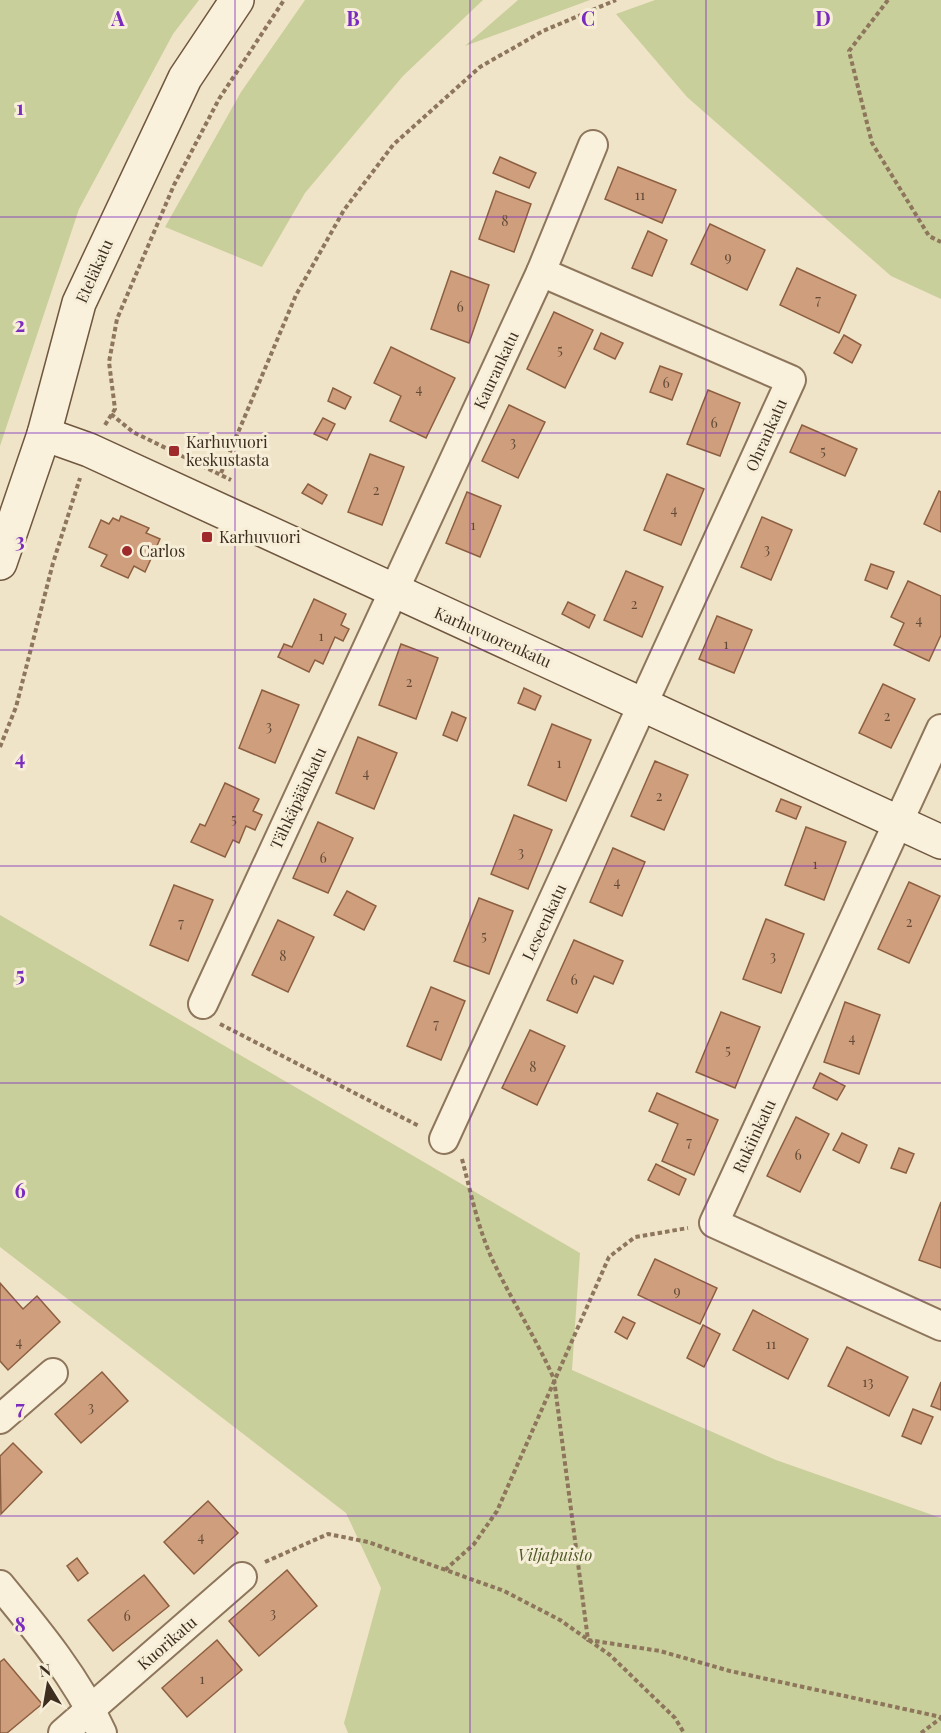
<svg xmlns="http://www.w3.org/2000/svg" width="941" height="1733" font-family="'Playfair Display',serif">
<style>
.green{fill:#c9cf9b}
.building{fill:#cf9f7d;stroke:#8d5f41;stroke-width:1.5}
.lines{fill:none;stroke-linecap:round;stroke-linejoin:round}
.street-casing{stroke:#8d765c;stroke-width:32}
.secondary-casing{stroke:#6f573f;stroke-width:36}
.path{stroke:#8d765c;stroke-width:4;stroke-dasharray:4.5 3;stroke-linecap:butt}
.street{stroke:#faf1dc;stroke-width:28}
.secondary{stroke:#faf1dc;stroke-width:33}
.grid{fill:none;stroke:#7b2cbf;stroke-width:1.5;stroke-opacity:0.55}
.poi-dot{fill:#9e2a2b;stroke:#f7eed8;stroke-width:2}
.labels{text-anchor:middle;stroke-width:6;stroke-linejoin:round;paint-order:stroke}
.number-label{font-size:14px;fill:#624a37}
.street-label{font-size:16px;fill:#3d2e20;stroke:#f7eed8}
.poi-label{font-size:16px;fill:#3d2e20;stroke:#f7eed8;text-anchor:start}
.park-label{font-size:16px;font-style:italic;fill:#4d5a26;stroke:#f7eed8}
.grid-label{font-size:20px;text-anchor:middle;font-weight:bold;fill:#7b2cbf;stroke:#f7eed8;stroke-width:6;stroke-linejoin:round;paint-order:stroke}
</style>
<rect width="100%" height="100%" fill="#f0e4c8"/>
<!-- green -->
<g class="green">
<polygon points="0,0 199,0 173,34 79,209 0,446"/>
<polygon points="305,0 483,0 403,76 305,193 262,267 165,227 241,92"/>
<polygon points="518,0 590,0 465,46"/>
<polygon points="655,0 941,0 941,299 891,276 687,97 616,14"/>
<polygon points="0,915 580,1253 572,1370 776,1460 941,1518 941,1733 348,1733 344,1723 381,1588 346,1513 0,1247"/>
</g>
<!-- building -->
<g class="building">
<polygon points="500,157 536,173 529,188 493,173"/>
<polygon points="618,167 676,190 662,223 605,199"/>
<polygon points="496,191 531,204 514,252 479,239"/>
<polygon points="710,224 765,250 747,290 691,264"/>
<polygon points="648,231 667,240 652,276 632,268"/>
<polygon points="797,268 856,295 839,333 780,305"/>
<polygon points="451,271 489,285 469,343 431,329"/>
<polygon points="554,312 593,330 565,388 527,369"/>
<polygon points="601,333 623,343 615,359 594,349"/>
<polygon points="844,335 861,345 852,363 834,353"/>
<polygon points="391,347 455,378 426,438 390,421 401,396 374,383"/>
<polygon points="660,366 682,374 672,400 650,392"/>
<polygon points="333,388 351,397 345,409 328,401"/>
<polygon points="708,390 740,403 720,456 687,444"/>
<polygon points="509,405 545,422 518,478 482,461"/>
<polygon points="323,418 335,424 327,440 314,434"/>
<polygon points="802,425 857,449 845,476 790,452"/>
<polygon points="370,454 404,467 382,525 348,512"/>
<polygon points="667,474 704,489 681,545 644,530"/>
<polygon points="308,484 327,495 322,504 302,493"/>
<polygon points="939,491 941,492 941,532 924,524"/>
<polygon points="467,492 501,506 480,557 446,543"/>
<polygon points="121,516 149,528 146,533 160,539 145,572 134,566 128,578 101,566 107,555 89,547 101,520 109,524 113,518 119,521"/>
<polygon points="762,517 792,530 771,580 741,567"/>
<polygon points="871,564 894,572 887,589 865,580"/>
<polygon points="626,571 663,587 642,637 604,620"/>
<polygon points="908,581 941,596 941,635 929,661 894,645 904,623 891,617"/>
<polygon points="314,599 346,614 341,625 349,629 343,641 335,637 323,664 315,660 309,672 278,657 284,644 292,647"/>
<polygon points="568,602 595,615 589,628 562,614"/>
<polygon points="717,616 752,630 734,673 699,659"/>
<polygon points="401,644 438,658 416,719 379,705"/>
<polygon points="883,684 915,699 891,748 859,733"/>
<polygon points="524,688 541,696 535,710 518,703"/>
<polygon points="262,690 299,705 275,763 239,748"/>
<polygon points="452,712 466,718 457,741 443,735"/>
<polygon points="552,724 591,740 566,801 528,785"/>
<polygon points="358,737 397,753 374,809 336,793"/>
<polygon points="655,761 688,775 664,830 631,816"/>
<polygon points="225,783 259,799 253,811 262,815 255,830 246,826 239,843 233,840 225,857 191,842 200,824 205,826"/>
<polygon points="781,799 801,807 796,819 776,811"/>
<polygon points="514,815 552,830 528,889 491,874"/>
<polygon points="318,822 353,838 328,893 293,878"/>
<polygon points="806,827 846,842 824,900 785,885"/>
<polygon points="613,848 645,862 622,916 590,902"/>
<polygon points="909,882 940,896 909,963 878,949"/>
<polygon points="174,885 213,900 188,961 150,945"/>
<polygon points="347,891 376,906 364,930 334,915"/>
<polygon points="479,898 513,911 489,974 454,961"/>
<polygon points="766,919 804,934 781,993 743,979"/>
<polygon points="278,920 314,937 288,992 252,975"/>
<polygon points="574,940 623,961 613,984 594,976 577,1013 547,1000"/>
<polygon points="431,987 465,1001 441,1060 407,1046"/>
<polygon points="845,1002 880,1015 859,1074 824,1062"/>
<polygon points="721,1012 760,1027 735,1088 696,1072"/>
<polygon points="530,1030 565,1046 537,1105 502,1088"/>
<polygon points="820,1073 845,1086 837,1100 813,1088"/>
<polygon points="657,1093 718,1120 694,1175 662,1161 678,1124 649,1111"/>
<polygon points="796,1117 829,1134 800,1192 767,1176"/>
<polygon points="842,1133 867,1145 859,1163 833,1150"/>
<polygon points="899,1148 914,1154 906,1173 891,1168"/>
<polygon points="656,1164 686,1179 679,1195 648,1180"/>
<polygon points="941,1202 941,1268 919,1260"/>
<polygon points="655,1259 717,1288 700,1324 638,1295"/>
<polygon points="0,1283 23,1309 37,1296 60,1322 8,1370 0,1361"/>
<polygon points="753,1310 808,1339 788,1379 733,1350"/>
<polygon points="623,1317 635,1323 627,1339 615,1332"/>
<polygon points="703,1325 720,1334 704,1367 687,1358"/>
<polygon points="847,1347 908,1377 889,1416 828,1386"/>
<polygon points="102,1372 128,1401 81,1443 55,1414"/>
<polygon points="941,1382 941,1410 931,1406"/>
<polygon points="913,1409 933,1417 921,1444 902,1436"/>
<polygon points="13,1443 42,1472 1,1514 0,1456"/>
<polygon points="208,1501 238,1533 194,1574 164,1542"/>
<polygon points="77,1558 88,1573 78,1581 67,1566"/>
<polygon points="287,1570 317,1606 259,1656 229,1621"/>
<polygon points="144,1575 169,1606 113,1651 88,1620"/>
<polygon points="217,1640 242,1670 187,1717 162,1688"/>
<polygon points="4,1659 42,1704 7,1733 0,1733 0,1662"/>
</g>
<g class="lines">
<!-- street casing -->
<g class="street-casing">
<g id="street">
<polyline points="941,729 714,1223 941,1326"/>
<polyline points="203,1004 541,272 593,145"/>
<polyline points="444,1139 791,380 541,272"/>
<polyline points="0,1419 53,1373"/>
<path d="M0 1585C38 1631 77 1678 102 1733"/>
<polyline points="63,1733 242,1577"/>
</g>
</g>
<!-- secondary casing -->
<g class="secondary-casing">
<g id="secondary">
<polyline points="44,434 89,450 941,842"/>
<polyline points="0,563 44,434 79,303 185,78 237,0"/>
</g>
</g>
<!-- path -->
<g class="path">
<polyline points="888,0 849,51 872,143 929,236 941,242"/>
<polyline points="111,414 133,432 231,480"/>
<polyline points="105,425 115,409 109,362 117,319 174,185 219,99 284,0"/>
<polyline points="221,473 296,295 344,210 393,145 480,67 543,31 616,0"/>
<polyline points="0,747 16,707 53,563 80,478"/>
<polyline points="220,1024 419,1126"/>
<path d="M462 1159C471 1193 478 1229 493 1261 512 1301 536 1338 554 1379L588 1640 660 1651 730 1671 941 1717"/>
<polyline points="265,1562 328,1534 368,1542 504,1591 560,1620 610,1655 675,1718 684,1733"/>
<polyline points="445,1570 474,1544 497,1511 609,1257 635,1237 688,1228"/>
<polyline points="921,1733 941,1718"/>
</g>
<!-- street -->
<use href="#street" class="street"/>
<!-- secondary -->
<use href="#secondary" class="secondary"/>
</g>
<!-- grid -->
<path class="grid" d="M235 0V1733M470 0V1733M706 0V1733M0 217H941M0 433H941M0 650H941M0 866H941M0 1083H941M0 1300H941M0 1516H941"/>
<!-- markers -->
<g class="poi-dot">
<rect x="168" y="445" width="12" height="12" rx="3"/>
<rect x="201" y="531" width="12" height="12" rx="3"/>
<circle cx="127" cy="551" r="6"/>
</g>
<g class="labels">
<!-- number labels -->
<g class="number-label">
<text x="640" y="200">11</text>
<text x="505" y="226">8</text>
<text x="728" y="262">9</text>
<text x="818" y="305">7</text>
<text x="460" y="312">6</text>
<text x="560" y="355">5</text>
<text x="666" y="388">6</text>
<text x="419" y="394">4</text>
<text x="714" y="428">6</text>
<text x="513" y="447">3</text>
<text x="823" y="456">5</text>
<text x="376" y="495">2</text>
<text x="674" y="515">4</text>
<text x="473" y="530">1</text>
<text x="767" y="554">3</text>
<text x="634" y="609">2</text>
<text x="919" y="625">4</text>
<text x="321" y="641">1</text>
<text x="726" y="649">1</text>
<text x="409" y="687">2</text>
<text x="887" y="721">2</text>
<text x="269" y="731">3</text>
<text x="559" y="768">1</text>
<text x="366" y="778">4</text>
<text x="659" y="801">2</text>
<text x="234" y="824">5</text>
<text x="521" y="857">3</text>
<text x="323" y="863">6</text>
<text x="815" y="869">1</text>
<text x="617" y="887">4</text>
<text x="909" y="927">2</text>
<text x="181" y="928">7</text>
<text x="484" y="941">5</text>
<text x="283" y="961">8</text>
<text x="773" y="961">3</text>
<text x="574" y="985">6</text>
<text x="436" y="1029">7</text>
<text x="852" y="1043">4</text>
<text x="728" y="1055">5</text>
<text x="533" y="1072">8</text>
<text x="689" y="1147">7</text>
<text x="798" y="1160">6</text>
<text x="677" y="1296">9</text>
<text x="19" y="1347">4</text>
<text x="771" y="1349">11</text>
<text x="868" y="1387">13</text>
<text x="91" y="1412">3</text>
<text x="201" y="1542">4</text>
<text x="273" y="1618">3</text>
<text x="127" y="1621">6</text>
<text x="202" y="1684">1</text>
</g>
<!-- street labels -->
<g class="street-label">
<text transform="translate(94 271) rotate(-66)" y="6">Eteläkatu</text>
<text transform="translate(496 370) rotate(-65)" y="6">Kaurankatu</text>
<text transform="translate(766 435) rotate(-66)" y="6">Ohrankatu</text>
<text transform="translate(493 637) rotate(24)" y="6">Karhuvuorenkatu</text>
<text transform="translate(298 798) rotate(-65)" y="6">Tähkäpäänkatu</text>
<text transform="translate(544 922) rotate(-65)" y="6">Leseenkatu</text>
<text transform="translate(754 1136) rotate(-65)" y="6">Rukiinkatu</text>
<text transform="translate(167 1643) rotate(-41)" y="6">Kuorikatu</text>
</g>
<!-- poi labels -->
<g class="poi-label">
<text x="186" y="448">Karhuvuori<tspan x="186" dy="18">keskustasta</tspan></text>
<text x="219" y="543">Karhuvuori</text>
<text x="139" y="557">Carlos</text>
</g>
<!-- park labels -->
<g class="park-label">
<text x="555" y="1561">Viljapuisto</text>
</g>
</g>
<g class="grid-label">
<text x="118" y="26">A</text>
<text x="353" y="26">B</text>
<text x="588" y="26">C</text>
<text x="823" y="26">D</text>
<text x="20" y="115">1</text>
<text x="20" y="332">2</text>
<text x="20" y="548">3</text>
<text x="20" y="765">4</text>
<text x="20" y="982">5</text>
<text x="20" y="1198">6</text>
<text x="20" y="1415">7</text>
<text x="20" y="1632">8</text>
</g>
<!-- north arrow -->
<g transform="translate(48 1685) rotate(349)" stroke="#f7eed8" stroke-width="4.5" paint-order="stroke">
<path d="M0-4.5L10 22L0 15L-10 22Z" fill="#3d2e20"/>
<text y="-9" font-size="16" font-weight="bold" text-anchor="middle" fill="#3d2e20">N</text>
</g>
</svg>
